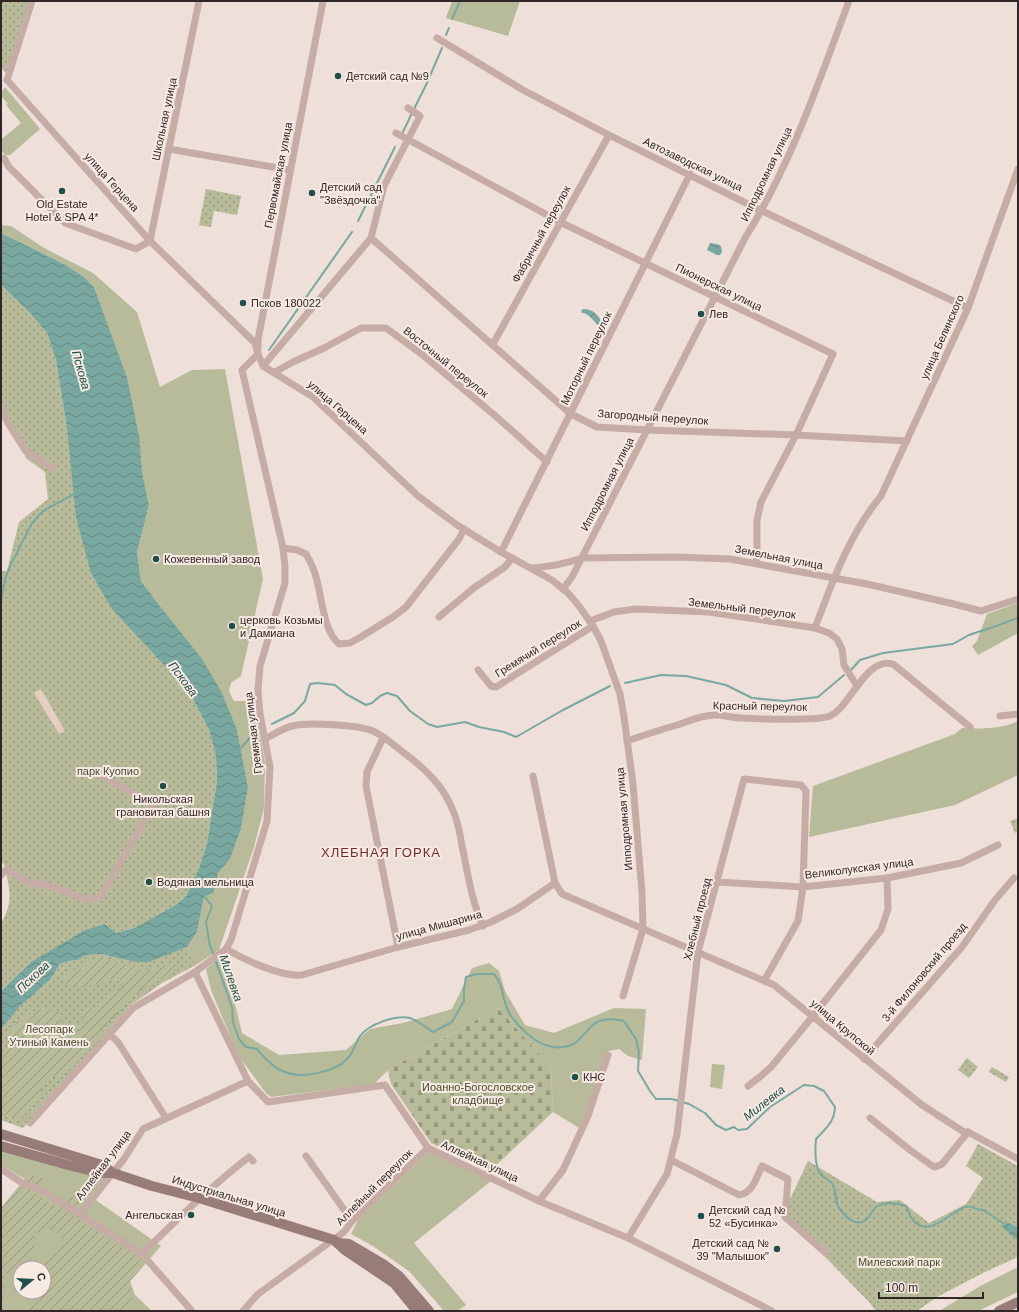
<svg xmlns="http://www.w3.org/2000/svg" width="1019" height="1312" font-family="Arial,sans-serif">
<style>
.grass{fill:#b7bb99;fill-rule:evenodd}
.cemetery{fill:url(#cemetery-stones)}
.park{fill:url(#park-dots)}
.garden{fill:url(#garden-furrows)}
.plaza{fill:#e5cdc0}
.water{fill:url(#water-waves)}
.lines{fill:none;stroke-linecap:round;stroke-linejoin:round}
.stream{stroke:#79a8a0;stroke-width:2}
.street{stroke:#c5ada5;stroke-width:7}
.secondary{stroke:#987c77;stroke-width:10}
.poi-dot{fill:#1f4f47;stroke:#f7eae3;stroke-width:1.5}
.labels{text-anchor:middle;stroke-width:4;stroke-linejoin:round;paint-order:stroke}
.poi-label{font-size:11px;fill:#312726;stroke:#f7eae3;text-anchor:start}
.street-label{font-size:11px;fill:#312726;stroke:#f7eae3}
.park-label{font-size:11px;fill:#484d2c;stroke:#f7eae3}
.water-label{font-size:12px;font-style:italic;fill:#1f4f47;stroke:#f7eae3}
.quarter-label{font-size:13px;letter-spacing:1px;fill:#792826;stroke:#f7eae3}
</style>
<defs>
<pattern id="cemetery-stones" width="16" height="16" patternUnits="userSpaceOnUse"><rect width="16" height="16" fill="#b7bb99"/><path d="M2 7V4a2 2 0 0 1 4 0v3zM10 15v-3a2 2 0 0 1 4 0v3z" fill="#95987d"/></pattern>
<pattern id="park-dots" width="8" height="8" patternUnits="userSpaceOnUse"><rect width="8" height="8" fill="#b7bb99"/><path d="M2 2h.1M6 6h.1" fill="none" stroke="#95987d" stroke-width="1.8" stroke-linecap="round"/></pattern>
<pattern id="garden-furrows" width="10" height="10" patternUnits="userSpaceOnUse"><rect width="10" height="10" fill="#b7bb99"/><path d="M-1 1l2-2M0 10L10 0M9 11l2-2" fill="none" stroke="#95987d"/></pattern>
<pattern id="water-waves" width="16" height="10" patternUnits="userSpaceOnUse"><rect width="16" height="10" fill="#79a8a0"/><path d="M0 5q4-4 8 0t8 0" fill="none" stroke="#648982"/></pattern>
</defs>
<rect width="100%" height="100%" fill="#eedfd8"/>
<!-- grass -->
<g class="grass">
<polygon points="452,1 520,1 508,36 446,18"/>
<polygon points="5,87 40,129 10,155 6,155 1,151 1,138 2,139 21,123 6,105 8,104 1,96 1,92"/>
<polygon points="1,225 11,226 44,248 93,273 137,312 160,387 192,370 225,369 263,579 241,676 231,683 229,691 234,701 254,701 265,763 264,808 254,847 219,950 196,965 187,947 197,932 204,897 214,892 218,873 230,859 241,829 248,787 237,730 159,605 141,581 137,552 149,505 142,472 127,377 94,287 84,277 64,264 1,233"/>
<polygon points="1018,603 1018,633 978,655 972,646 977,641 987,614"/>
<path d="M1018 721V775L955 805 809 837 813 786 955 734 962 728C980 729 1002 729 1018 721Z"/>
<polygon points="223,955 242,1033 279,1055 346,1050 370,1029 403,1023 452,1009 472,968 489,963 499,971 505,991 525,1025 554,1033 614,1008 646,1009 642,1060 628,1056 619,1049 608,1051 581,1129 553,1112 551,1067 498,1008 388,1070 374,1084 271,1097 266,1093 238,1055 211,990 206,969"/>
<polygon points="712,1064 725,1065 722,1089 710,1087"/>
<path d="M1 1150 106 1179 93 1198 161 1246 130 1281 135 1295 152 1311H1V1208L25 1179 1 1165ZM20 1268H44V1292H20Z"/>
<polygon points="429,1152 491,1181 414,1243 466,1305 457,1311 444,1311 410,1272 373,1246 351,1234 358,1220"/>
<polygon points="1018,1267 1018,1292 978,1311 939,1311 982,1285"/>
</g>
<!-- cemetery -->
<polygon class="cemetery" points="498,1008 551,1067 553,1112 491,1170 431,1143 391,1084 388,1070"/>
<!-- park -->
<g class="park">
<polygon points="1,1 30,1 6,73 1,68"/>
<polygon points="206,189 241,196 237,215 214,211 211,227 199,225"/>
<path d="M1 285 29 312 47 333 56 360 67 428 160 660 190 693 209 730 216 756 217 781 207 843 199 868 186 896 176 905 153 919 134 928 116 933 105 924 31 962 1 991V923C15 899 9 889 4 864L1 862V571H7L19 522 48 499 45 472 27 459 1 416Z"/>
<polygon points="1018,818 1018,831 1015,833 1010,821"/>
<polygon points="187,947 196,965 162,983 131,1005 23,1128 1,1120 1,1032 2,1028 20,1006 50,980 60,964 69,961 78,960 87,955 101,954 135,962 159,957"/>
<polygon points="967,1058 978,1067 969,1078 958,1070"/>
<polygon points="992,1067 1009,1077 1006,1082 989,1072"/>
<polygon points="978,1144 1018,1166 1018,1257 987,1271 937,1297 917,1311 876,1311 870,1303 801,1232 782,1216 808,1161 877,1202 900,1200 929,1223 966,1204 983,1178 966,1166"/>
</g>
<!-- garden -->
<g class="garden">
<path d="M95 959C102 960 111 959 117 961 126 965 135 969 144 970 157 971 165 961 178 965V968L133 995 123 1004 118 1013 108 1022 82 1055 79 1061 64 1074 47 1078 44 1080 39 1100 37 1103 31 1106 23 1118 17 1119 1 1115V1061L7 1047 9 1034 17 1022 38 1009H53L60 1013 62 1027 57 1033 45 1039V1042L58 1039 65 1043C81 1038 80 1026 84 1011L86 1009 97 1008C99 1004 103 998 107 995 113 990 122 992 124 982 114 975 104 982 93 985 85 988 72 987 64 983L63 980 69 972 76 969H82L92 960Z"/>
<path d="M37 1175 43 1179 36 1195 61 1209 79 1182 98 1183 73 1216 142 1259 146 1263 130 1281 133 1298 127 1306 135 1311H25L36 1301 35 1292H44V1268H36V1266L58 1252 64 1241C57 1227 47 1228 34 1234 34 1262 33 1267 5 1274L4 1294 1 1311V1208L25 1179Z"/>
</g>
<!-- plaza -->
<polygon class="plaza" points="41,689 65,731 59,734 34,693"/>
<!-- water -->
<g class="water">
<polygon points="1,233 64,264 84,277 94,287 127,377 139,436 142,472 149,505 137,552 141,581 159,605 202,659 221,691 237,730 248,787 241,829 230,859 218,873 214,892 204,897 197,932 187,947 149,962 135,962 101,954 87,955 78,960 69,961 60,964 50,980 20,1006 2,1028 1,1032 1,991 31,962 85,930 105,924 116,933 134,928 153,918 176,905 186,896 199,868 207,843 217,781 216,756 209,730 190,693 112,609 91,573 76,517 67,428 56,360 47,333 29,312 1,285"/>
<polygon points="710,243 717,244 721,246 722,252 720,255 717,255 707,250"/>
<path d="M583 309C593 309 597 314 602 322L601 325 599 326C593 321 589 313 582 313L581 311Z"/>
<polygon points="1009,1223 1018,1228 1018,1239 1015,1238 1003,1228 1003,1227 1005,1224"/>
</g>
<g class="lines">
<!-- stream -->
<g class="stream">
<polyline points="452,19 460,1"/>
<polyline points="446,35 449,28"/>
<polyline points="414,109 426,85 442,48"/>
<polyline points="402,134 412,113"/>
<polyline points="358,221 395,147"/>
<polyline points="269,350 352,232"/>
<polyline points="1,601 5,580 10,566 32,523 43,511 76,493"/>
<polyline points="851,670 860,660 883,653 953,644 969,635 993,627 1018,618"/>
<polyline points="625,683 661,675 686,676 726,685 752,698 784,701 818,697 844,675"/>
<polyline points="272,724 294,713 305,701 310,684 318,683 335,685 346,694 366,705 372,703 380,696 387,693 397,696 410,711 428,724 437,727 465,722 479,727 504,732 516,737 563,710 610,686"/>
<polyline points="240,749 255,732"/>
<polyline points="204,896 212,906 206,922 210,946 214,955"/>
<path d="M215 959 232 1007 233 1023 239 1039 246 1047 257 1049C264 1057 273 1068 285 1072 302 1079 336 1072 348 1058 354 1052 355 1043 360 1036 369 1024 395 1015 410 1018 415 1019 428 1029 433 1032L452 1022 464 1001V989L466 977 477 974H494C496 977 499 980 500 984 504 994 504 1007 511 1016 525 1035 549 1057 575 1043 585 1037 590 1022 603 1020 609 1018 618 1020 624 1021L636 1039 639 1052 638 1071 650 1091 656 1099H672L689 1104 705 1113 716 1125 726 1130 734 1127 738 1130 747 1129 770 1107 804 1085 814 1086 824 1091 835 1107C834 1123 826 1128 816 1139 815 1150 814 1166 821 1175 825 1179 831 1180 833 1185 836 1191 835 1200 838 1206 843 1215 856 1229 867 1219 871 1216 872 1210 876 1207 886 1201 897 1203 906 1206 909 1211 909 1216 913 1220 929 1239 950 1212 965 1207 971 1205 976 1210 983 1210L1006 1225"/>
</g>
<!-- street -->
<g class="street">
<polyline points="437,38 523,90 609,135 762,211 968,308"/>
<polyline points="7,80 150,241 255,343 258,354 263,366 313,397 418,496 457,525 501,552 552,580 568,593 579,606 593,626 601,641 620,694 624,717 633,784 642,892 643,929 623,996"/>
<polyline points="7,80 32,1"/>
<polyline points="396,133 560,222 833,354 796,435 761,502 757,520 757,555 756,563"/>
<polyline points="169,149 290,170"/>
<polyline points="4,158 9,167 65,223 136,249 150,241 199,1"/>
<polyline points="371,238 571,414 597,427 647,430 796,435 907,441"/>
<polyline points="493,344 609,135"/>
<polyline points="258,348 258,340 323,1"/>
<polyline points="263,366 371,238 384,186 420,116 408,108"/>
<polyline points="275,372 293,362 324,348 361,328 386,328 424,356 499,419 547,462"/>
<polyline points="1,408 8,423 25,450 51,468 54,467"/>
<path d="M283 548 297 550 306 554C310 561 314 569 316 577 322 596 323 631 339 644L350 643 359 638 393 617 406 607 459 539 464 529"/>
<polyline points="501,552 690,174"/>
<path d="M531 568C548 567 565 564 582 558L675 557 730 559 867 584 954 604 981 611 1018 599"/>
<path d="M563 589 572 577 745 238C791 165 819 81 849 1"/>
<polyline points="439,617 475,587 505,567 512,558"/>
<polyline points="590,621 614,612 636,609 709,612 815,628 829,633 837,639 842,649 844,665 857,686"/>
<path d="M815 628C832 582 850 533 881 496L968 308 1018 169"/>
<polyline points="478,670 491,686 496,687 593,626"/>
<polyline points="1000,716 1018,714"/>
<polyline points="383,738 367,772 366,786 398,947"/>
<path d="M265 739C274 734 283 728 292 726 307 722 360 725 373 731 386 737 397 748 408 756 426 770 442 785 451 806 457 818 460 832 462 846 468 873 471 900 483 926"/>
<path d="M627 741C644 735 660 730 677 725 689 721 702 715 715 715 724 715 733 718 742 718 758 719 818 721 830 716 851 706 866 656 893 664L970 727"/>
<polyline points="533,776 555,883"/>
<polyline points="1,875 7,869 31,884 40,883 87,899 99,899 154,805 97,773"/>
<polyline points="717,882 803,887 887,878 961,863 998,845"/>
<path d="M226 949C245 960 281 977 302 975L398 947 469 930 491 922 517 909 555 883 562 894 774 985 922 1105 964 1132H968L1018 1159"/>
<polyline points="195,972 248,1081"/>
<polyline points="109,1034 118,1042 166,1118"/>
<polyline points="864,1059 962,947 995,900 1014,878"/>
<polyline points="748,1086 761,1076 771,1067 813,1016 881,930 888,909 887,878"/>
<polyline points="870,1118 910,1150 931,1165 935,1167 942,1164 968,1132"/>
<polyline points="30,1123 133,1008 195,972 226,949 231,940 267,821 270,767 260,714 258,690 260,666 285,583 285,567 283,548 242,370 258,354"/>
<polyline points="306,1156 352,1221"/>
<path d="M671 1160 739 1195C753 1193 756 1178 762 1166L788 1179 785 1217 826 1253"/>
<polyline points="1,1169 24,1184 42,1190 142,1254 192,1311"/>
<polyline points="539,1201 563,1170 588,1116 608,1055"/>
<polyline points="80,1214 124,1159 143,1129 248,1081 268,1102 385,1085 428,1148 539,1201 628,1238 772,1311"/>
<polyline points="628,1238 667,1174 677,1134 698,952 744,779 801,785 806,791 803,887 798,921 764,981"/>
<path d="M142 1254C176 1220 211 1186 249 1157L253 1161"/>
<polyline points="243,1311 258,1294 344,1232 352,1221 428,1148"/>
</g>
<!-- secondary -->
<g class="secondary">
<polyline points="1,1134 102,1165 113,1173"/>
<polyline points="1,1146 68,1165 100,1173 113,1173 152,1186 199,1198 334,1240 345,1250 394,1283 417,1311"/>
<polyline points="338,1243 349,1244 383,1264 399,1276 429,1311"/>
<polyline points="999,1311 1018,1302"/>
</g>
</g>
<!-- markers -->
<g class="poi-dot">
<circle cx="338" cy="76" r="4"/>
<circle cx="62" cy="191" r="4"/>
<circle cx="312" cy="193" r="4"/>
<circle cx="243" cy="303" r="4"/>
<circle cx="701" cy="314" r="4"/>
<circle cx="156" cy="559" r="4"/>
<circle cx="232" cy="626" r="4"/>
<circle cx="163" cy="786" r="4"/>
<circle cx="149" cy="882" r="4"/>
<circle cx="575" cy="1077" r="4"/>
<circle cx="191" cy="1215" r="4"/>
<circle cx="701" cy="1216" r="4"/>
<circle cx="777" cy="1249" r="4"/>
</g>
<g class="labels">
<!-- poi labels -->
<g class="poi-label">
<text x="346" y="80">Детский сад №9</text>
<text x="320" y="191">Детский сад<tspan x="320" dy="13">"Звёздочка"</tspan></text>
<text x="62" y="208" text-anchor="middle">Old Estate<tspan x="62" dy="13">Hotel &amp; SPA 4*</tspan></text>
<text x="251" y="307">Псков 180022</text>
<text x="709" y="318">Лев</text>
<text x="164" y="563">Кожевенный завод</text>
<text x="240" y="624">церковь Козьмы<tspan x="240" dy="13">и Дамиана</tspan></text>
<text x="163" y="803" text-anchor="middle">Никольская<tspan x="163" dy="13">грановитая башня</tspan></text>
<text x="157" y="886">Водяная мельница</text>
<text x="583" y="1081">КНС</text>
<text x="709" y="1214">Детский сад №<tspan x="709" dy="13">52 «Бусинка»</tspan></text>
<text x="183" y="1219" text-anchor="end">Ангельская</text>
<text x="769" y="1247" text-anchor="end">Детский сад №<tspan x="769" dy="13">39 "Малышок"</tspan></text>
</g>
<!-- street labels -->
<g class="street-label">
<text transform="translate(164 119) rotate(-78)" y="4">Школьная улица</text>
<text transform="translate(693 164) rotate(26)" y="4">Автозаводская улица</text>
<text transform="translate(766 174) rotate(-64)" y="4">Ипподромная улица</text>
<text transform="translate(278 175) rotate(-79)" y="4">Первомайская улица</text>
<text transform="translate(112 182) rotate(48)" y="4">улица Герцена</text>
<text transform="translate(541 234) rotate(-61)" y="4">Фабричный переулок</text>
<text transform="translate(719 287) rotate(26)" y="4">Пионерская улица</text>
<text transform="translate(942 337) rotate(-66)" y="4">улица Белинского</text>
<text transform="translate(586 358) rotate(-64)" y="4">Моторный переулок</text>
<text transform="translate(446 362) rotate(39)" y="4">Восточный переулок</text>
<text transform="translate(338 407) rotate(41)" y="4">улица Герцена</text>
<text transform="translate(653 417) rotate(4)" y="4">Загородный переулок</text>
<text transform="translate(607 484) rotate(-63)" y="4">Ипподромная улица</text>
<text transform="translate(779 557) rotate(11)" y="4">Земельная улица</text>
<text transform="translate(742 608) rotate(7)" y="4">Земельный переулок</text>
<text transform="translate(538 648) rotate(-32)" y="4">Гремячий переулок</text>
<text transform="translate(760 706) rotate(1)" y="4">Красный переулок</text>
<text transform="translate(253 733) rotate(-97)" y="4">Гремячая улица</text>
<text transform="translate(624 819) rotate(-95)" y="4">Ипподромная улица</text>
<text transform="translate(859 868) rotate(-7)" y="4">Великолукская улица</text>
<text transform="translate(697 919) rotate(-76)" y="4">Хлебный проезд</text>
<text transform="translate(439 925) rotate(-15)" y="4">улица Мишарина</text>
<text transform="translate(924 972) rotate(-50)" y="4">3-й Филоновский проезд</text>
<text transform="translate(843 1027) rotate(40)" y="4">улица Крупской</text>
<text transform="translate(480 1161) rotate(25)" y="4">Аллейная улица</text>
<text transform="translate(103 1165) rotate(-53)" y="4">Аллейная улица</text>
<text transform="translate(374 1187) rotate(-45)" y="4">Аллейный переулок</text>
<text transform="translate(229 1196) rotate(17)" y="4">Индустриальная улица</text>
</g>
<!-- park labels -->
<g class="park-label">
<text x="108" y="775">парк Куопио</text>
<text x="49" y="1033">Лесопарк<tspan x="49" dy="13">Утиный Камень</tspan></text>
<text x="478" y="1091">Иоанно-Богословское<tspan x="478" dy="13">кладбище</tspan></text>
<text x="899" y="1266">Милевский парк</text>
</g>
<!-- water labels -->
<g class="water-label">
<text transform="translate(81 370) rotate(74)" y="4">Пскова</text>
<text transform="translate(183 679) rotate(53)" y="4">Пскова</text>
<text transform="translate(33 977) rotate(-43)" y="4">Пскова</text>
<text transform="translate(231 978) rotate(71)" y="4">Милевка</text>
<text transform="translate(764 1103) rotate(-38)" y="4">Милевка</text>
</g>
<!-- quarter labels -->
<g class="quarter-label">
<text x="381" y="857">ХЛЕБНАЯ ГОРКА</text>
</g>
</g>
<!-- border -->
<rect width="1019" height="1312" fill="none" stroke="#312726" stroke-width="4"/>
<!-- north arrow -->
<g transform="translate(32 1280) rotate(72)"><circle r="19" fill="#f7eae3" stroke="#a89c97"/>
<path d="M0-3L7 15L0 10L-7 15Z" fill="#1f4f47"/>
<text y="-6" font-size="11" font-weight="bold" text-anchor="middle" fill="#312726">С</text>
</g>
<!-- scale -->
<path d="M879 1292v6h104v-6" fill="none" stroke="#312726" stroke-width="2"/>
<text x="885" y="1292" font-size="12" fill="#312726" stroke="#f7eae3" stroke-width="3" paint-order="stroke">100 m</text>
</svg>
